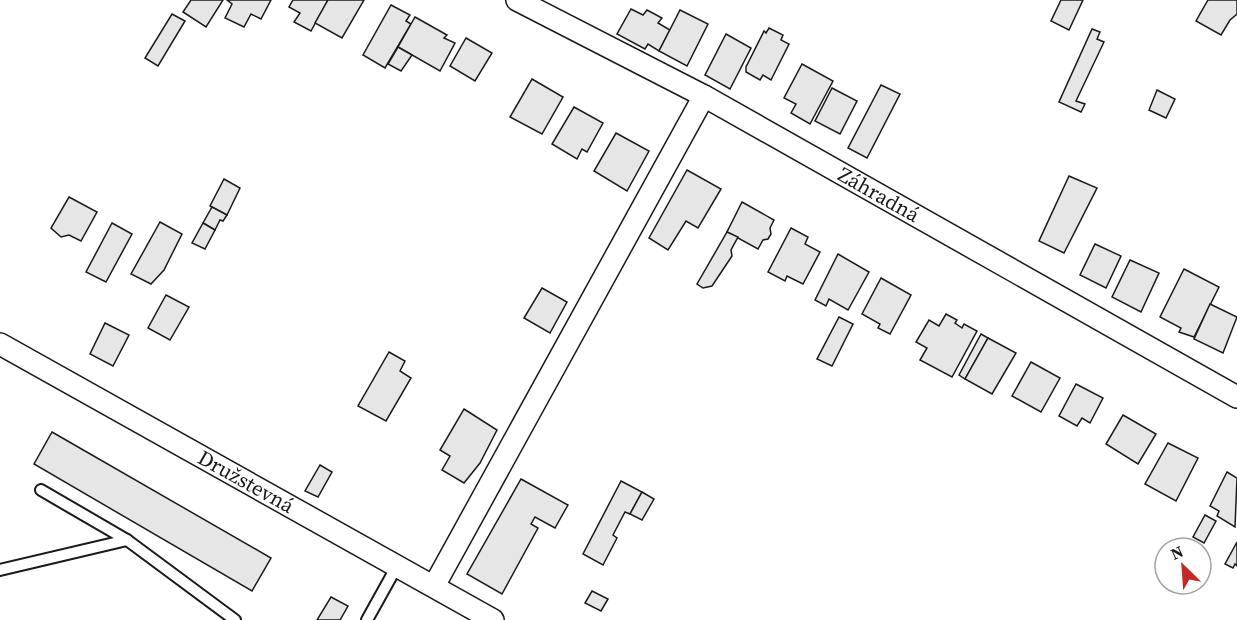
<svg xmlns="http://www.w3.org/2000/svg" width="1237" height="620" font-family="'Source Serif 4',serif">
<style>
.building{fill:#e6e6e6;stroke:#1a1a1a;stroke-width:1.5}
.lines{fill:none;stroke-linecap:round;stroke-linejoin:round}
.lane-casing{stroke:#1a1a1a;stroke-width:14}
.street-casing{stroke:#1a1a1a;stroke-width:24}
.lane{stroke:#fff;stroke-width:10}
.street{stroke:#fff;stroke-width:21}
.labels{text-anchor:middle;stroke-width:4.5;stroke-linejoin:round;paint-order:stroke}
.street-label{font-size:21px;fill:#1a1a1a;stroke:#fff}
</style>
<rect width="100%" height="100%" fill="#fff"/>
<!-- building -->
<g class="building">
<polygon points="191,0 223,0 206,27 183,12"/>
<polygon points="227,0 271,0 261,19 251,14 244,27 225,18 232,4"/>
<polygon points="293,0 328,0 311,31 294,22 300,13 289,7"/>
<polygon points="328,0 364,0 342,38 315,23"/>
<polygon points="1061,0 1083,0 1069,30 1051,21"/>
<polygon points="1208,0 1237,0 1237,14 1230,20 1221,35 1196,21"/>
<polygon points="391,5 410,15 406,21 411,24 385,68 363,55"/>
<polygon points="631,9 643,15 647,10 662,18 658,23 670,30 659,51 648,44 645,49 617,34"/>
<polygon points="680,10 708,24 687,66 659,51"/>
<polygon points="172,14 185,21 158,66 145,58"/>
<polygon points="415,17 447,35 444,38 455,43 440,71 398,47"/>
<polygon points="769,28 783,35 781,40 789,44 771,80 763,75 760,80 746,72 746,67 764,31 766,33"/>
<polygon points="1092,29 1100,32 1097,39 1104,42 1076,101 1085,104 1081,112 1059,102"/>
<polygon points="726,34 751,48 730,89 705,75"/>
<polygon points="466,38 492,53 475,81 450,66"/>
<polygon points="398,47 412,55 401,71 388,64"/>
<polygon points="802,64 833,81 810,124 791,113 796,104 784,98"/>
<polygon points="532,79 563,97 542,134 510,117"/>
<polygon points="881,85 900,94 867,158 848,148"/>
<polygon points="832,88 857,101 840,134 815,121"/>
<polygon points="1157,90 1175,99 1166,118 1149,110"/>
<polygon points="574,107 603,123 587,152 582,149 577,159 552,144"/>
<polygon points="616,133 649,151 627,191 594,171"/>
<polygon points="687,170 721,189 698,228 686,221 668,250 649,238"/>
<polygon points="1069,176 1097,188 1064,253 1039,241"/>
<polygon points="224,179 240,188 227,215 210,206"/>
<polygon points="69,197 97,212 81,241 69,235 61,237 51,228"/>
<polygon points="742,202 774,220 770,228 771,234 768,239 763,240 758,249 727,232"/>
<polygon points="212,207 227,215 223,221 220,220 215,230 203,223"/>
<polygon points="160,222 182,234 164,270 151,284 131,274"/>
<polygon points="112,223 132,234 106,282 86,272"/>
<polygon points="203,223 215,230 205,249 192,243"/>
<polygon points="791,228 808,237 805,244 820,252 803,284 787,276 785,281 768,272"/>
<polygon points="727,232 738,237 731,250 732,256 712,286 703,288 697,284"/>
<polygon points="1095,244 1121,256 1106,288 1080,275"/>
<polygon points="838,254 869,272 848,310 829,299 826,306 815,300"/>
<polygon points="1130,260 1159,273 1141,312 1112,297"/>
<polygon points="1184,269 1219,287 1194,337 1179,332 1181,328 1160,317"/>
<polygon points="881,278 911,295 890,334 878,328 880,324 862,314"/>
<polygon points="542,288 567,302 550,333 524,318"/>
<polygon points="166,295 189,307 170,340 148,328"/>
<polygon points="1210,304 1237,317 1223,353 1194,339"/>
<polygon points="946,314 957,320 955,323 962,328 964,324 977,331 952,377 920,360 927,348 916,342 929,320 939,326"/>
<polygon points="839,317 853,324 832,366 817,359"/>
<polygon points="105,323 129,335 113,366 90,354"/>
<polygon points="981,334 988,338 965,379 959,375"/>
<polygon points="988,338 1016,353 992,394 965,379"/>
<polygon points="389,352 405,361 400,371 411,378 386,421 358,406"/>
<polygon points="1031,362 1060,378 1041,412 1012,396"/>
<polygon points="1076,384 1103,398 1090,423 1082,418 1077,426 1059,416"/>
<polygon points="464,409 497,430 480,463 464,483 442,470 450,456 440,450"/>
<polygon points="1123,415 1156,434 1138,464 1106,444"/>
<polygon points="52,432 271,558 252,591 34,464"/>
<polygon points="1168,443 1198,458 1176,501 1145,484"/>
<polygon points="320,465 332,472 318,497 305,491"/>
<polygon points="1227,472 1237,478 1235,527 1217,516 1219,511 1210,506"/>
<polygon points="521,479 568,505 555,528 535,517 531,524 538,528 502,594 467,574"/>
<polygon points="621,481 642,492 630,514 625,512 613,535 617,538 603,565 583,554"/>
<polygon points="642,492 654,499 642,520 630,514"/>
<polygon points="1205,515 1216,521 1204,543 1193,537"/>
<polygon points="1237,542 1237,566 1235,564 1233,568 1225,564"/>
<polygon points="592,591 608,599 601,611 585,603"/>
<polygon points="331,597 348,606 340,620 317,620"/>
</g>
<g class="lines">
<!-- lane casing -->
<g class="lane-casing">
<g id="lane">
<polyline points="41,490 127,540 235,620"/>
<polyline points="0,570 127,540"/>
<polyline points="367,620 397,566"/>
</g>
</g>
<!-- street casing -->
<g class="street-casing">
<g id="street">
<path id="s1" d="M517 0 704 96 1237 397"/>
<path id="s2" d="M0 344 493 620"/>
<polyline points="434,586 704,96"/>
</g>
</g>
<!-- lane -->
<use href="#lane" class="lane"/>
<!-- street -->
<use href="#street" class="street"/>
</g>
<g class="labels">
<!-- street labels -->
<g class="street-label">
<text dy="7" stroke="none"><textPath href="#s1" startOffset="411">Záhradná</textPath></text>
<text dy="7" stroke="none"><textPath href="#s2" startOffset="282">Družstevná</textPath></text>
</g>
</g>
<!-- north arrow -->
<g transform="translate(1183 566) rotate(335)"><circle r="28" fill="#ffffff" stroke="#a3a3a3" stroke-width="1.5"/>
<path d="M0-4.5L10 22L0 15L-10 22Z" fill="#c62828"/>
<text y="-9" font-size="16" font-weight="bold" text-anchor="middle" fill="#1a1a1a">N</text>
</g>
</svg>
